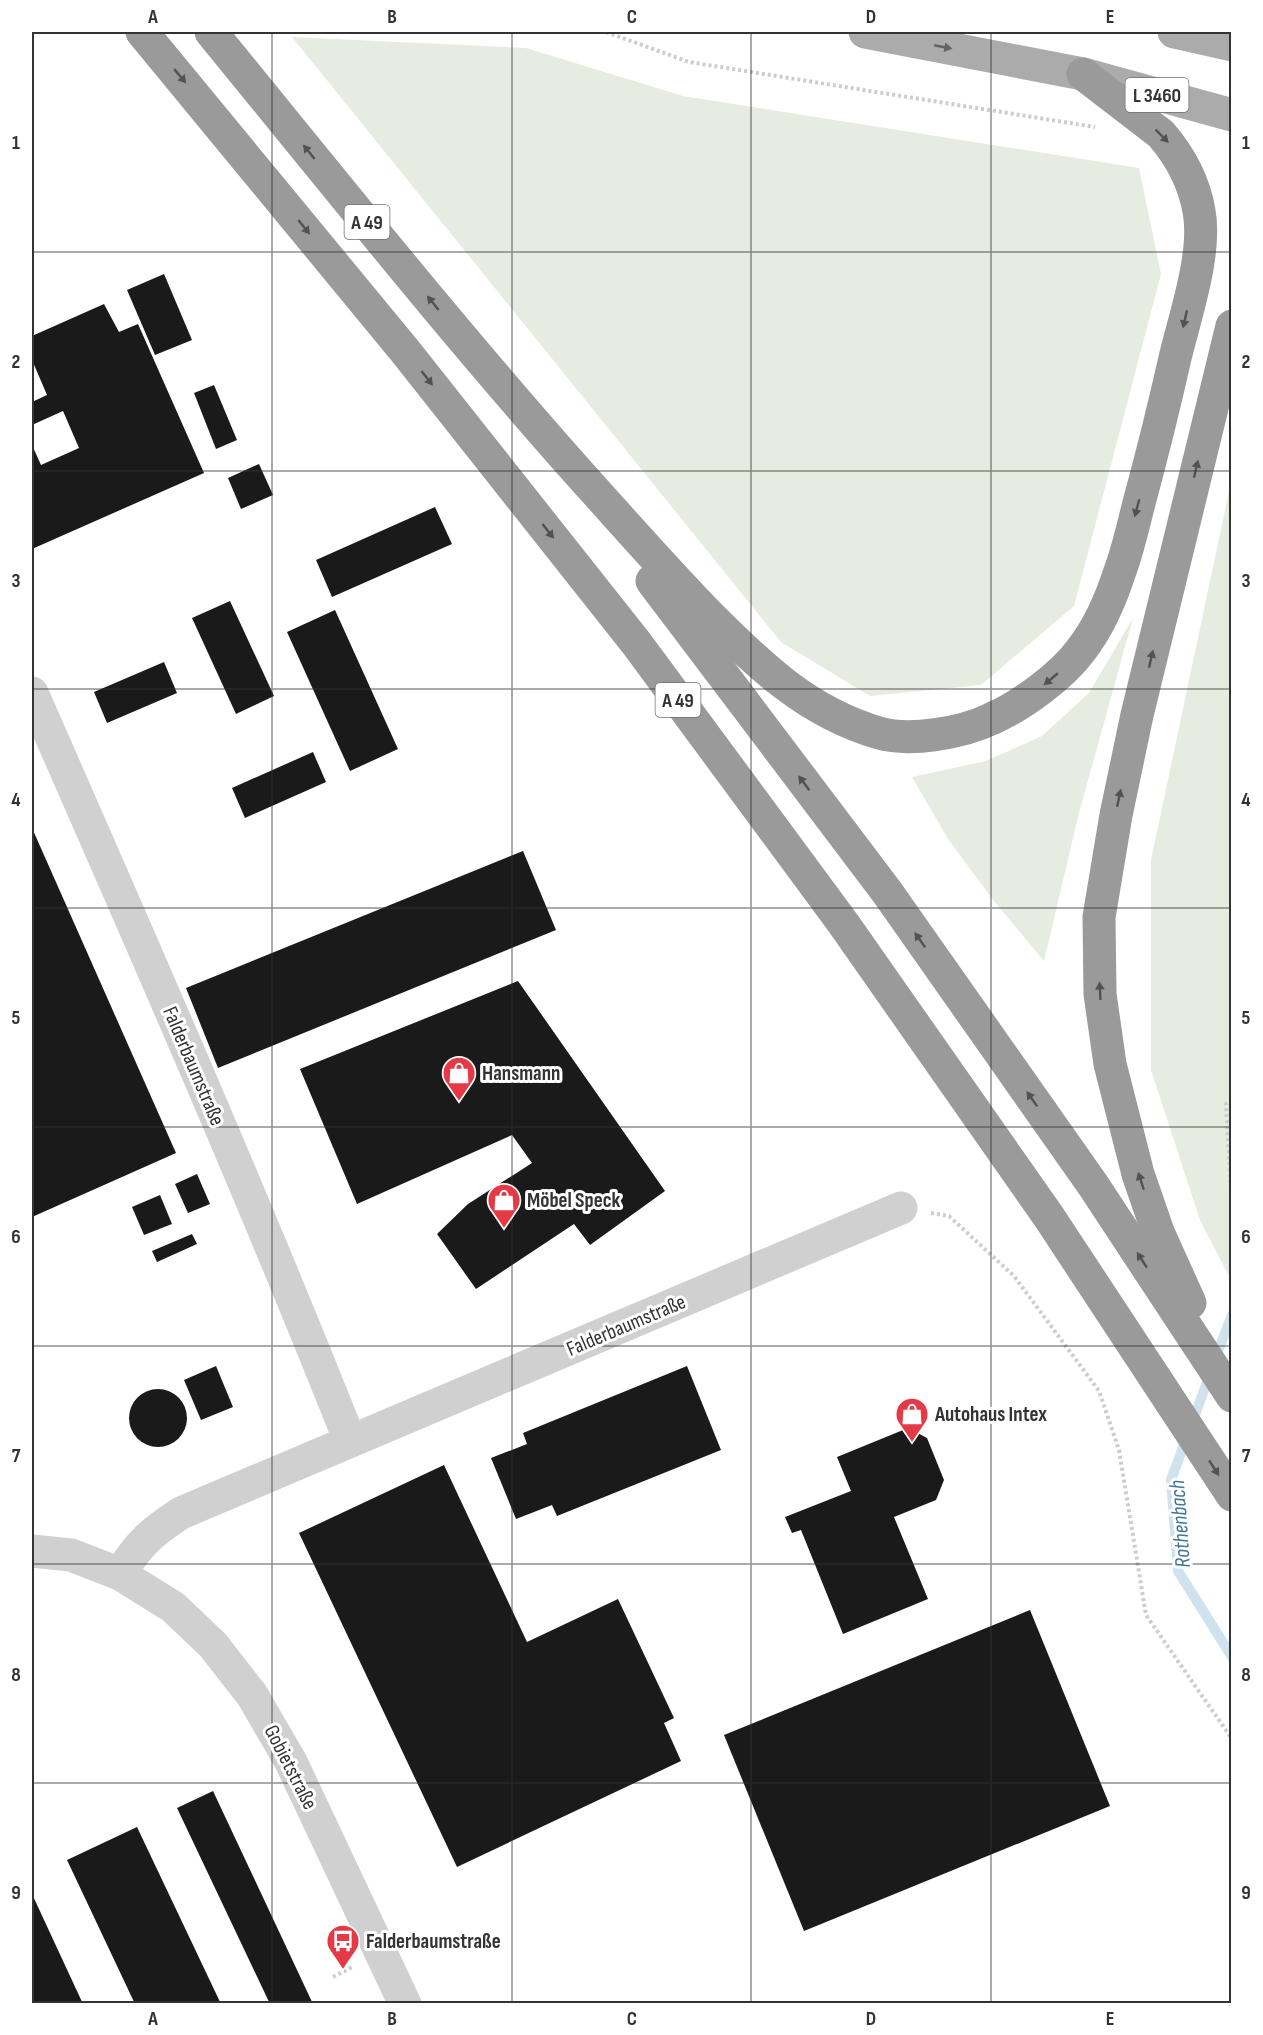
<svg xmlns="http://www.w3.org/2000/svg" width="1263" height="2035" font-family="'Sofia Sans Condensed',sans-serif">
<style>
.green{fill:#e6ecdf}
.lines{fill:none;stroke-linecap:round;stroke-linejoin:round}
.stream{stroke:#cfe2ee;stroke-width:10}
.building{fill:#1a1a1a}
.path{stroke:#cdcdcd;stroke-width:4;stroke-dasharray:3 3;stroke-linecap:butt}
.minor{stroke:#d0d0d0;stroke-width:33}
.major{stroke:#ababab;stroke-width:33}
.highway{stroke:#9a9a9a;stroke-width:33}
.oneway{fill:#636363}
.oneway2{fill:#525252}
.grid{fill:none;stroke:#333;stroke-width:1.5;stroke-opacity:0.55}
.labels{text-anchor:middle;stroke-width:6;stroke-linejoin:round;paint-order:stroke}
.shield{fill:#fff;stroke:#707070;stroke-width:1.5}
.shield-label{font-size:20px;font-weight:bold;fill:#333}
.street-label{font-size:21px;fill:#333;stroke:#fff}
.poi-label{font-size:21px;font-weight:bold;fill:#333;stroke:#fff;text-anchor:start}
.water-label{font-size:22px;font-style:italic;fill:#3f7597;stroke:#fff}
.neatline{fill:none;stroke:#333;stroke-width:2}
.grid-label{font-size:20px;text-anchor:middle;font-weight:bold;fill:#333}
</style>
<rect width="100%" height="100%" fill="#fff"/>
<!-- green -->
<g class="green">
<polygon points="292,37 526,48 683,96 1139,168 1161,274 1074,606 981,685 870,696 781,642"/>
<polygon points="1231,482 1232,1280 1231,1280 1200,1220 1151,1070 1151,860"/>
<polygon points="1133,618 1079,813 1044,961 994,901 948,839 912,777 986,761 1042,736 1089,693"/>
</g>
<g class="lines">
<!-- stream -->
<g class="stream">
<polyline points="1215,1359 1232,1315"/>
<polyline points="1210,1374 1171,1480 1178,1571 1232,1657"/>
</g>
</g>
<!-- building -->
<g class="building">
<polygon points="164,274 192,340 155,355 127,290"/>
<polygon points="104,304 119,332 138,324 204,473 32,549 32,445 41,465 79,448 63,411 32,425 32,402 47,395 32,360 32,336"/>
<polygon points="214,385 237,440 216,449 194,393"/>
<polygon points="259,464 273,495 241,509 228,478"/>
<polygon points="435,507 452,544 332,597 316,560"/>
<polygon points="230,601 274,696 236,714 192,618"/>
<polygon points="335,610 398,749 350,771 287,632"/>
<polygon points="164,662 177,693 107,723 94,692"/>
<polygon points="313,752 326,782 245,818 232,788"/>
<polygon points="32,828 176,1153 32,1217"/>
<polygon points="523,851 556,930 218,1068 186,988"/>
<polygon points="518,981 665,1191 590,1245 574,1224 476,1289 437,1234 468,1204 532,1163 512,1135 357,1204 300,1069"/>
<polygon points="197,1174 210,1204 188,1213 175,1184"/>
<polygon points="160,1195 172,1224 144,1235 132,1207"/>
<polygon points="192,1234 197,1244 157,1262 152,1251"/>
<polygon points="216,1366 233,1407 201,1420 184,1380"/>
<polygon points="687,1366 721,1450 557,1516 552,1505 516,1519 491,1458 527,1444 523,1433"/>
<circle cx="158" cy="1418" r="29"/>
<polygon points="908,1428 927,1438 944,1480 936,1500 894,1517 928,1599 843,1634 801,1530 792,1533 785,1517 851,1491 837,1457"/>
<polygon points="444,1465 527,1642 618,1599 674,1718 664,1723 681,1761 457,1867 299,1533"/>
<polygon points="1030,1610 1110,1806 804,1931 724,1735"/>
<polygon points="213,1791 313,2004 270,2004 177,1808"/>
<polygon points="137,1827 221,2004 135,2004 67,1860"/>
<polygon points="32,1894 83,2004 32,2004"/>
</g>
<g class="lines">
<!-- path -->
<g class="path">
<polyline points="606,32 689,62 1095,127"/>
<polyline points="1232,1099 1226,1104 1232,1207"/>
<polyline points="931,1213 949,1216 1014,1276 1099,1391 1119,1450 1146,1615 1232,1739"/>
<polyline points="333,1977 352,1967"/>
</g>
<!-- minor -->
<g class="minor">
<path d="M32 693C141 941 250 1189 350 1441"/>
<polyline points="32,1551 71,1555 120,1574 173,1607 213,1645 252,1695 291,1762 405,2004"/>
<path d="M120 1574C139 1543 152 1532 181 1513L901 1208"/>
</g>
<!-- major -->
<g class="major">
<polyline points="865,32 1083,74 1232,115"/>
<polyline points="1174,32 1232,45"/>
</g>
<!-- highway -->
<g class="highway">
<polyline points="142,32 405,351 637,644 843,923 1049,1217 1232,1495"/>
<path d="M211 32C337 186 461 342 595 491 632 532 669 574 708 614 760 666 807 712 879 733 910 742 962 733 991 719 1021 706 1062 676 1081 650 1099 627 1111 599 1120 571 1128 550 1133 526 1139 503 1152 455 1164 407 1175 358 1185 316 1207 253 1199 211 1194 182 1180 156 1161 134L1083 74"/>
<polyline points="652,581 887,892 1093,1185 1232,1396"/>
<polyline points="1190,1303 1158,1232 1138,1174 1110,1064 1100,994 1099,917 1116,815 1137,715 1232,326"/>
</g>
</g>
<!-- one-way arrows -->
<defs><path id="oneway-solid" d="M-6-.8H1V-3.2L6.5 0L1 3.2V.8H-6Z" transform="scale(1.5)"/></defs>
<use class="oneway" href="#oneway-solid" transform="translate(943 47) rotate(11)"/>
<g class="oneway2">
<use href="#oneway-solid" transform="translate(180 76) rotate(50)"/>
<use href="#oneway-solid" transform="translate(1162 136) rotate(45)"/>
<use href="#oneway-solid" transform="translate(309 152) rotate(-129)"/>
<use href="#oneway-solid" transform="translate(304 227) rotate(51)"/>
<use href="#oneway-solid" transform="translate(433 303) rotate(-129)"/>
<use href="#oneway-solid" transform="translate(1185 319) rotate(103)"/>
<use href="#oneway-solid" transform="translate(427 378) rotate(52)"/>
<use href="#oneway-solid" transform="translate(1196 469) rotate(-77)"/>
<use href="#oneway-solid" transform="translate(1137 508) rotate(105)"/>
<use href="#oneway-solid" transform="translate(548 531) rotate(52)"/>
<use href="#oneway-solid" transform="translate(1151 659) rotate(-77)"/>
<use href="#oneway-solid" transform="translate(1051 679) rotate(140)"/>
<use href="#oneway-solid" transform="translate(804 783) rotate(-127)"/>
<use href="#oneway-solid" transform="translate(1119 798) rotate(-78)"/>
<use href="#oneway-solid" transform="translate(920 940) rotate(-125)"/>
<use href="#oneway-solid" transform="translate(1100 991) rotate(-93)"/>
<use href="#oneway-solid" transform="translate(1032 1099) rotate(-125)"/>
<use href="#oneway-solid" transform="translate(1141 1181) rotate(-108)"/>
<use href="#oneway-solid" transform="translate(1142 1260) rotate(-123)"/>
<use href="#oneway-solid" transform="translate(1214 1468) rotate(57)"/>
</g>
<!-- grid -->
<path class="grid" d="M272 32V2004M512 32V2004M751 32V2004M991 32V2004M32 252H1232M32 471H1232M32 689H1232M32 908H1232M32 1127H1232M32 1346H1232M32 1564H1232M32 1783H1232"/>
<!-- icons -->
<defs>
<g id="shop-pin" transform="scale(1.725)"><path d="M0 17L-7.5 6A9.5 9.5 0 1 1 7.5 6Z" fill="#e63946" stroke="#fff"/><path d="M-5-2.5h2.3a2.7 3.5 0 0 1 5.4 0H5L5.5 6h-11ZM-1.5-2.5h3a1.5 2.3 0 0 0-3 0Z" fill="#fff"/></g>
<g id="bus-pin" transform="scale(1.725)"><path d="M0 17L-7.5 6A9.5 9.5 0 1 1 7.5 6Z" fill="#e63946" stroke="#fff"/><path d="M-5-6H5V4H4V6H2V4H-2V6H-4V4H-5ZM-3.5-4V0h7V-4ZM-3.5 1.2v1.5H-2V1.2ZM2 1.2v1.5H3.5V1.2Z" fill="#fff"/></g>
</defs>
<g fill-rule="evenodd">
<use href="#shop-pin" x="459" y="1073"/>
<use href="#shop-pin" x="504" y="1200"/>
<use href="#shop-pin" x="912" y="1414"/>
<use href="#bus-pin" x="343" y="1941"/>
</g>
<g class="labels">
<!-- shield labels -->
<g class="shield">
<rect x="1125.5" y="78" width="63" height="34" rx="4.5"/>
<rect x="344.5" y="205" width="45" height="34" rx="4.5"/>
<rect x="655.5" y="683" width="45" height="34" rx="4.5"/>
</g>
<g class="shield-label">
<text x="1157" y="102">L 3460</text>
<text x="367" y="229">A 49</text>
<text x="678" y="707">A 49</text>
</g>
<!-- street labels -->
<g class="street-label">
<text transform="translate(194 1066) rotate(67)" y="7">Falderbaumstraße</text>
<text transform="translate(626 1325) rotate(-23)" y="7">Falderbaumstraße</text>
<text transform="translate(291 1767) rotate(63)" y="7">Gobietstraße</text>
</g>
<!-- poi labels -->
<g class="poi-label">
<text x="482" y="1080">Hansmann</text>
<text x="527" y="1207">Möbel Speck</text>
<text x="935" y="1421">Autohaus Intex</text>
<text x="366" y="1948">Falderbaumstraße</text>
</g>
<!-- water labels -->
<g class="water-label">
<text transform="translate(1179 1524) rotate(-94)" y="8">Rothenbach</text>
</g>
</g>
<!-- border -->
<rect width="1263" height="2035" fill="none" stroke="#ffffff" stroke-width="66"/>
<rect x="33" y="33" width="1197" height="1969" class="neatline"/>
<g class="grid-label">
<text x="153" y="23">A</text>
<text x="392" y="23">B</text>
<text x="632" y="23">C</text>
<text x="871" y="23">D</text>
<text x="1110" y="23">E</text>
<text x="16" y="149">1</text>
<text x="1246" y="149">1</text>
<text x="16" y="368">2</text>
<text x="1246" y="368">2</text>
<text x="16" y="587">3</text>
<text x="1246" y="587">3</text>
<text x="16" y="806">4</text>
<text x="1246" y="806">4</text>
<text x="16" y="1024">5</text>
<text x="1246" y="1024">5</text>
<text x="16" y="1243">6</text>
<text x="1246" y="1243">6</text>
<text x="16" y="1462">7</text>
<text x="1246" y="1462">7</text>
<text x="16" y="1681">8</text>
<text x="1246" y="1681">8</text>
<text x="16" y="1899">9</text>
<text x="1246" y="1899">9</text>
<text x="153" y="2025">A</text>
<text x="392" y="2025">B</text>
<text x="632" y="2025">C</text>
<text x="871" y="2025">D</text>
<text x="1110" y="2025">E</text>
</g>
</svg>
